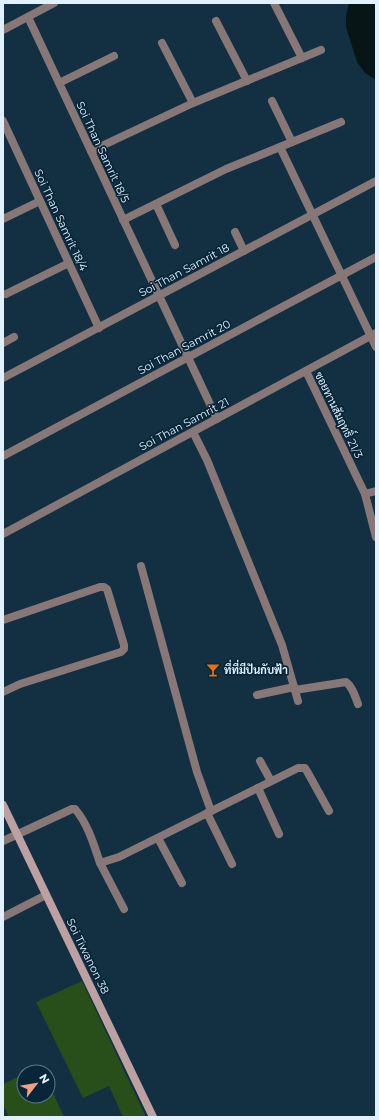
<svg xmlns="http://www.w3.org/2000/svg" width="379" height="1120" font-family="Montserrat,Sarabun,sans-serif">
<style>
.green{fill:#284e1a}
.water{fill:#071516}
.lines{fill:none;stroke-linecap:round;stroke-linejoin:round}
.street{stroke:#877;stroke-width:8}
.secondary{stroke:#bda1a2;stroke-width:8}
.labels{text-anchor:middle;stroke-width:3.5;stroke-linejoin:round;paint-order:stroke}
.street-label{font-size:11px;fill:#e0f0fd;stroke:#082638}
.poi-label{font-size:11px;font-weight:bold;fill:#e0f0fd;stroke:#082638;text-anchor:start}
</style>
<rect width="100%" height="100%" fill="#133043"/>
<!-- green -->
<g class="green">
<polygon points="82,981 146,1117 123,1117 109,1086 83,1098 36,1002"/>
<polygon points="24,1074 24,1096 48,1096 48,1082 64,1117 9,1117 3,1105 3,1084"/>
</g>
<!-- water -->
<polygon class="water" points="349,3 376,3 376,80 365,73 357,62 346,27 346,16"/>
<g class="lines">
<!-- street -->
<g class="street">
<polyline points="274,3 302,58"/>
<polyline points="28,17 217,419"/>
<polyline points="216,21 247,81"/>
<polyline points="3,30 54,3"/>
<polyline points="162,43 193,103"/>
<polyline points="59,83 114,56"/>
<polyline points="272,101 292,142"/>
<polyline points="3,121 99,328"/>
<polyline points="280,147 376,347"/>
<polyline points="91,151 193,103 321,50"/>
<polyline points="156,204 175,245"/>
<polyline points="3,219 40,201"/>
<polyline points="123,220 226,169 341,122"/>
<polyline points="235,232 244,251"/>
<polyline points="6,294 69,263"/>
<polyline points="3,343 14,337"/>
<polyline points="306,371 365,494 376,537"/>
<polyline points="3,378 376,181"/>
<polyline points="193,432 207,460 282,645 298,701"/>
<polyline points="3,456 376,257"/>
<polyline points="365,494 376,491"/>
<polyline points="3,534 376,333"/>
<polyline points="141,566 197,772 211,811"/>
<polyline points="3,620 100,587 104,587 107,589 124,645 124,649 121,652 20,684 3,692"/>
<path d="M295 690 346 682C352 686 355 696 358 704"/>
<polyline points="257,695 294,687"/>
<polyline points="260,761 271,781"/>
<polyline points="258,788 279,834"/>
<polyline points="207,813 232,864"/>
<polyline points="158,838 182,883"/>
<path d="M3 841 72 809H75C88 824 94 845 100 863L119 857 298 768H305L308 773 329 811"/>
<polyline points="100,863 124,909"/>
<polyline points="3,917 46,895"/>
</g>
<!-- secondary -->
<polyline class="secondary" points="3,805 153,1117"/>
</g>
<!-- icons -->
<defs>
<g id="bar-bare" transform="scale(1.08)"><path d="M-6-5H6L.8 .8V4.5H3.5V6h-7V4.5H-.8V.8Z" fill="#e8710a" stroke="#082638" stroke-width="2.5" paint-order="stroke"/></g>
</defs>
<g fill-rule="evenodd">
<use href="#bar-bare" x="213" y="670"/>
</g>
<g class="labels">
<!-- street labels -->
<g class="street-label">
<text transform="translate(103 152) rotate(65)" y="4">Soi Than Samrit 18/5</text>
<text transform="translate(61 220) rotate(65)" y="4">Soi Than Samrit 18/4</text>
<text transform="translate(184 270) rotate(-28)" y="4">Soi Than Samrit 18</text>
<text transform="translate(184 347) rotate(-28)" y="4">Soi Than Samrit 20</text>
<text transform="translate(339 415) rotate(64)" y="4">ซอยทานสัมฤทธิ์ 21/3</text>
<text transform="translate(184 424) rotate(-28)" y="4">Soi Than Samrit 21</text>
<text transform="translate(88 956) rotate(64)" y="4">Soi Tiwanon 38</text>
</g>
<!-- poi labels -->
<g class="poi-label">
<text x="224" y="674">ที่ที่มีปันกับฟ้า</text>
</g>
</g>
<!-- border -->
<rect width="379" height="1120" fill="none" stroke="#e0f0fd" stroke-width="8"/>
<!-- north arrow -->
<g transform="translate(36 1084) rotate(59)"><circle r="19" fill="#082638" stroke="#5e7787"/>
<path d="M0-3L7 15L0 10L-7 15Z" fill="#f39f83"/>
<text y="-6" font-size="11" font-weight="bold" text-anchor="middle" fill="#e0f0fd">N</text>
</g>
</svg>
